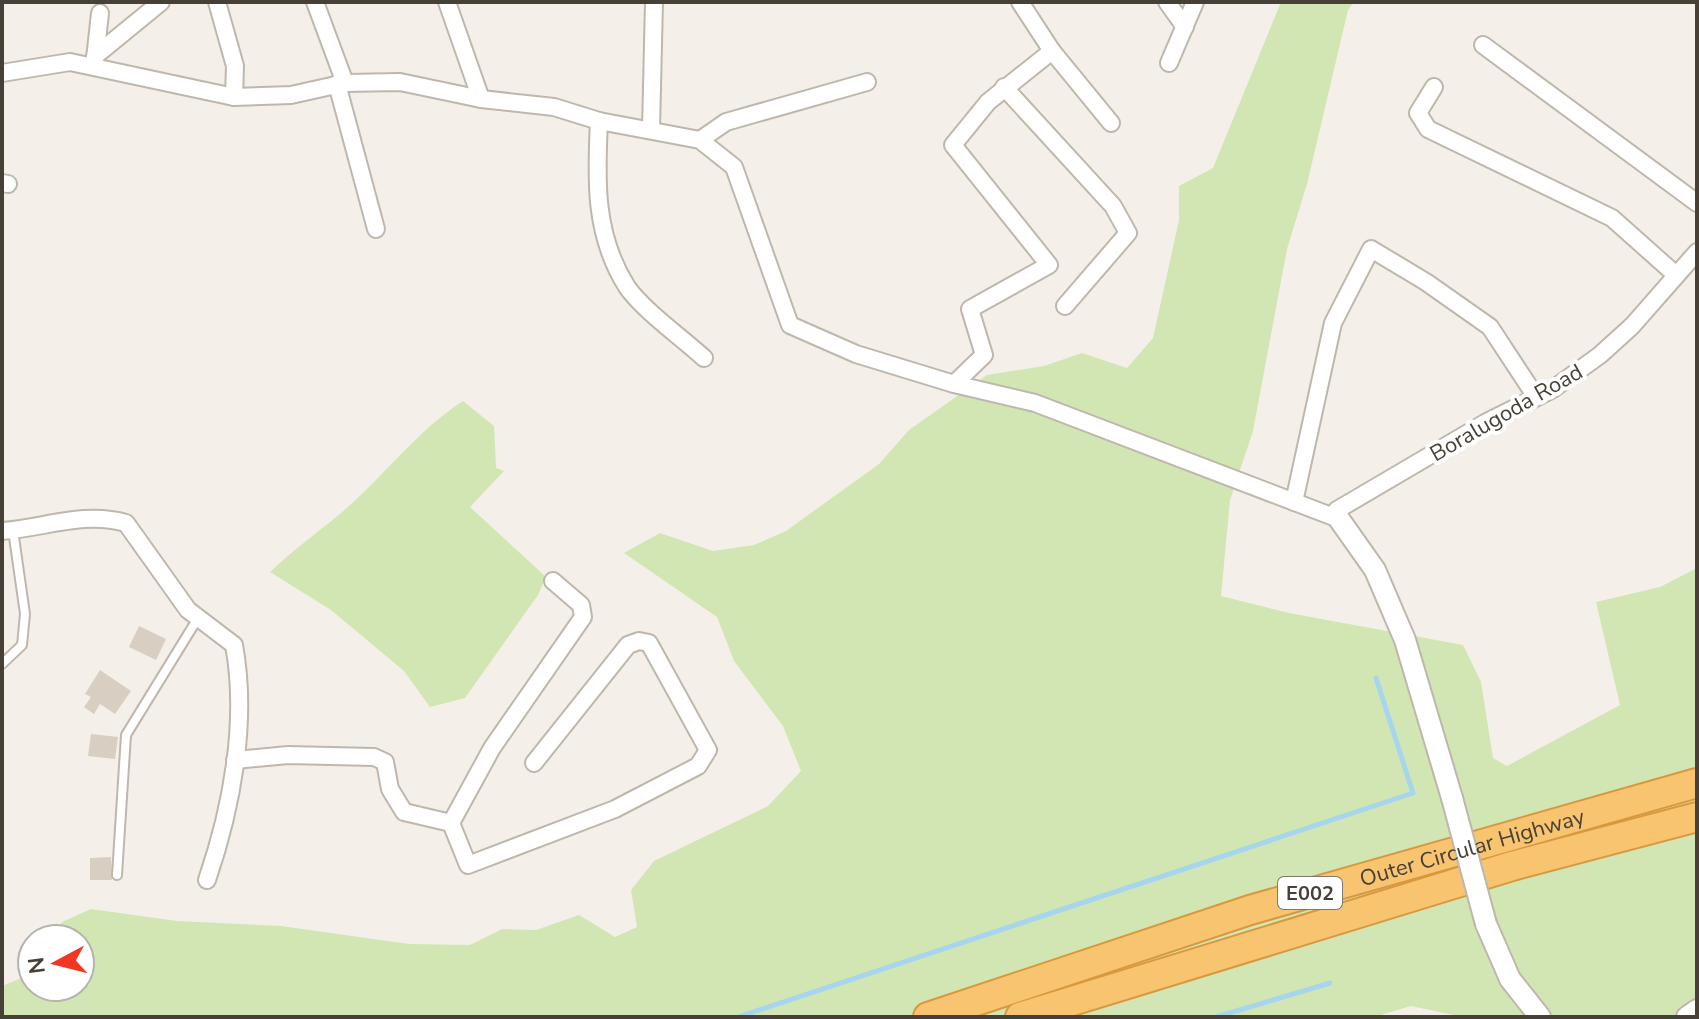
<svg xmlns="http://www.w3.org/2000/svg" width="1699" height="1019" font-family="'Nunito Sans',sans-serif">
<style>
.green{fill:#d2e6b3}
.lines{fill:none;stroke-linecap:round;stroke-linejoin:round}
.stream{stroke:#a8d5ee;stroke-width:5}
.building{fill:#d8cec2}
.service-casing{stroke:#bfb7ac;stroke-width:12}
.minor-casing{stroke:#bfb7ac;stroke-width:20}
.tertiary-casing{stroke:#bfb7ac;stroke-width:24}
.motorway-casing{stroke:#d8983f;stroke-width:32}
.service{stroke:#fff;stroke-width:8}
.minor{stroke:#fff;stroke-width:16}
.tertiary{stroke:#fff;stroke-width:20}
.motorway{stroke:#f9c46f;stroke-width:28}
.tertiary-bridge-casing{stroke:#bfb7ac;stroke-width:24;stroke-linecap:butt}
.tertiary-bridge{stroke:#fff;stroke-width:20}
.labels{text-anchor:middle;stroke-width:8;stroke-linejoin:round;paint-order:stroke}
.shield{fill:#fff;stroke:#7e7973;stroke-width:2}
.shield-label{font-size:20px;font-weight:bold;fill:#474037}
.street-label{font-size:22px;fill:#474037;stroke:#fff}
</style>
<rect width="100%" height="100%" fill="#f4f0e9"/>
<!-- green -->
<g class="green">
<polygon points="1281,2 1354,2 1348,10 1307,184 1287,249 1253,431 1230,500 1221,596 1289,613 1463,645 1481,682 1493,758 1507,766 1620,705 1596,602 1660,587 1697,568 1697,1017 1463,1017 1411,1006 1374,1017 2,1017 2,986 19,979 32,965 32,987 80,987 80,939 52,939 62,922 91,909 177,921 281,926 409,944 470,945 502,929 536,930 579,915 615,937 637,927 631,890 654,861 768,806 801,771 783,726 734,661 717,617 624,553 660,533 713,551 754,545 786,531 879,464 909,430 987,375 1044,366 1082,353 1127,368 1153,338 1179,220 1179,186 1213,168"/>
<path d="M463 401 494 426 496 468 504 471 470 507 546 577 538 595 465 698 430 707 404 671 331 610 270 572C293 550 317 533 341 513 384 477 415 432 463 401Z"/>
</g>
<g class="lines">
<!-- stream -->
<g class="stream">
<polyline points="738,1017 1413,793 1376,678"/>
<polyline points="1216,1017 1330,983"/>
</g>
</g>
<!-- building -->
<g class="building">
<polygon points="139,626 166,639 156,660 129,647"/>
<polygon points="100,670 131,691 115,714 100,704 94,714 84,707 91,697 85,694"/>
<polygon points="91,734 118,737 115,759 88,756"/>
<polygon points="111,857 112,880 90,880 90,858"/>
</g>
<g class="lines">
<!-- service casing -->
<g class="service-casing">
<g id="service">
<polyline points="2,664 22,645 25,614 13,530"/>
<polyline points="117,875 126,735 198,618"/>
</g>
</g>
<!-- minor casing -->
<g class="minor-casing">
<g id="minor">
<polyline points="217,2 235,66 234,97"/>
<polyline points="315,2 345,83"/>
<polyline points="447,2 481,99"/>
<polyline points="1020,2 1052,51 1111,123"/>
<polyline points="1167,2 1185,27"/>
<polyline points="1483,45 1697,203"/>
<polyline points="95,56 161,2"/>
<polyline points="95,59 100,13"/>
<polyline points="1169,63 1195,2"/>
<polyline points="2,73 70,62 234,97 291,95 345,83 400,82 481,99 554,107 599,121 700,140 734,167 790,325 856,354 954,384 1035,403 1339,519 1337,510 1485,423 1553,389 1600,355 1632,326 1697,252"/>
<polyline points="337,84 376,229"/>
<polyline points="1004,87 1113,206 1128,233 1065,306"/>
<polyline points="1434,87 1418,113 1428,129 1612,218 1676,275"/>
<path d="M599 121C596 180 594 235 627 287 643 310 682 338 704 358"/>
<polyline points="651,129 654,2"/>
<polyline points="700,140 726,122 867,82"/>
<polyline points="2,183 8,184"/>
<polyline points="954,384 984,355 970,309 1049,265 953,145 988,102 1052,51"/>
<polyline points="1294,502 1333,323 1371,249 1426,282 1490,327 1536,397"/>
<path d="M2 531C44 528 84 511 126 523L188 610 234 645C248 721 232 807 207 880"/>
<polyline points="235,760 288,755 374,757 385,762 390,789 404,812 451,823 468,865 615,809 698,766 708,750 649,643 639,641 628,645 534,763"/>
<polyline points="451,823 492,748 583,617 581,605 553,581"/>
</g>
</g>
<!-- tertiary casing -->
<g class="tertiary-casing">
<g id="tertiary">
<polyline points="1339,519 1375,570 1405,640 1452,798"/>
<polyline points="1486,924 1510,979 1540,1017"/>
<polyline points="1687,1017 1697,1010"/>
</g>
</g>
<!-- motorway casing -->
<g class="motorway-casing">
<g id="motorway">
<path id="s1" d="M928 1017 1250 910 1697 783"/>
<polyline points="1020,1017 1512,866 1697,817"/>
</g>
</g>
<!-- service -->
<use href="#service" class="service"/>
<!-- minor -->
<use href="#minor" class="minor"/>
<!-- tertiary -->
<use href="#tertiary" class="tertiary"/>
<!-- motorway -->
<use href="#motorway" class="motorway"/>
<!-- tertiary-bridge casing -->
<g class="tertiary-bridge-casing">
<polyline id="tertiary-bridge" points="1452,798 1486,924"/>
</g>
<!-- tertiary-bridge -->
<use href="#tertiary-bridge" class="tertiary-bridge"/>
</g>
<g class="labels">
<!-- shield labels -->
<rect class="shield" x="1278" y="877" width="64" height="32" rx="6"/>
<g class="shield-label">
<text x="1310" y="900">E002</text>
</g>
<!-- street labels -->
<g class="street-label">
<text transform="translate(1506 412) rotate(-30)" y="8">Boralugoda Road</text>
<text dy="8" stroke="none"><textPath href="#s1" startOffset="570">Outer Circular Highway</textPath></text>
</g>
</g>
<!-- border -->
<rect width="1699" height="1019" fill="none" stroke="#474037" stroke-width="8"/>
<!-- north arrow -->
<g transform="translate(56 963) rotate(263)"><circle r="38" fill="#ffffff" stroke="#b5b3af" stroke-width="2"/>
<path d="M0-6L14 30L0 20L-14 30Z" fill="#f23621"/>
<text y="-12" font-size="22" font-weight="bold" text-anchor="middle" fill="#474037">N</text>
</g>
</svg>
